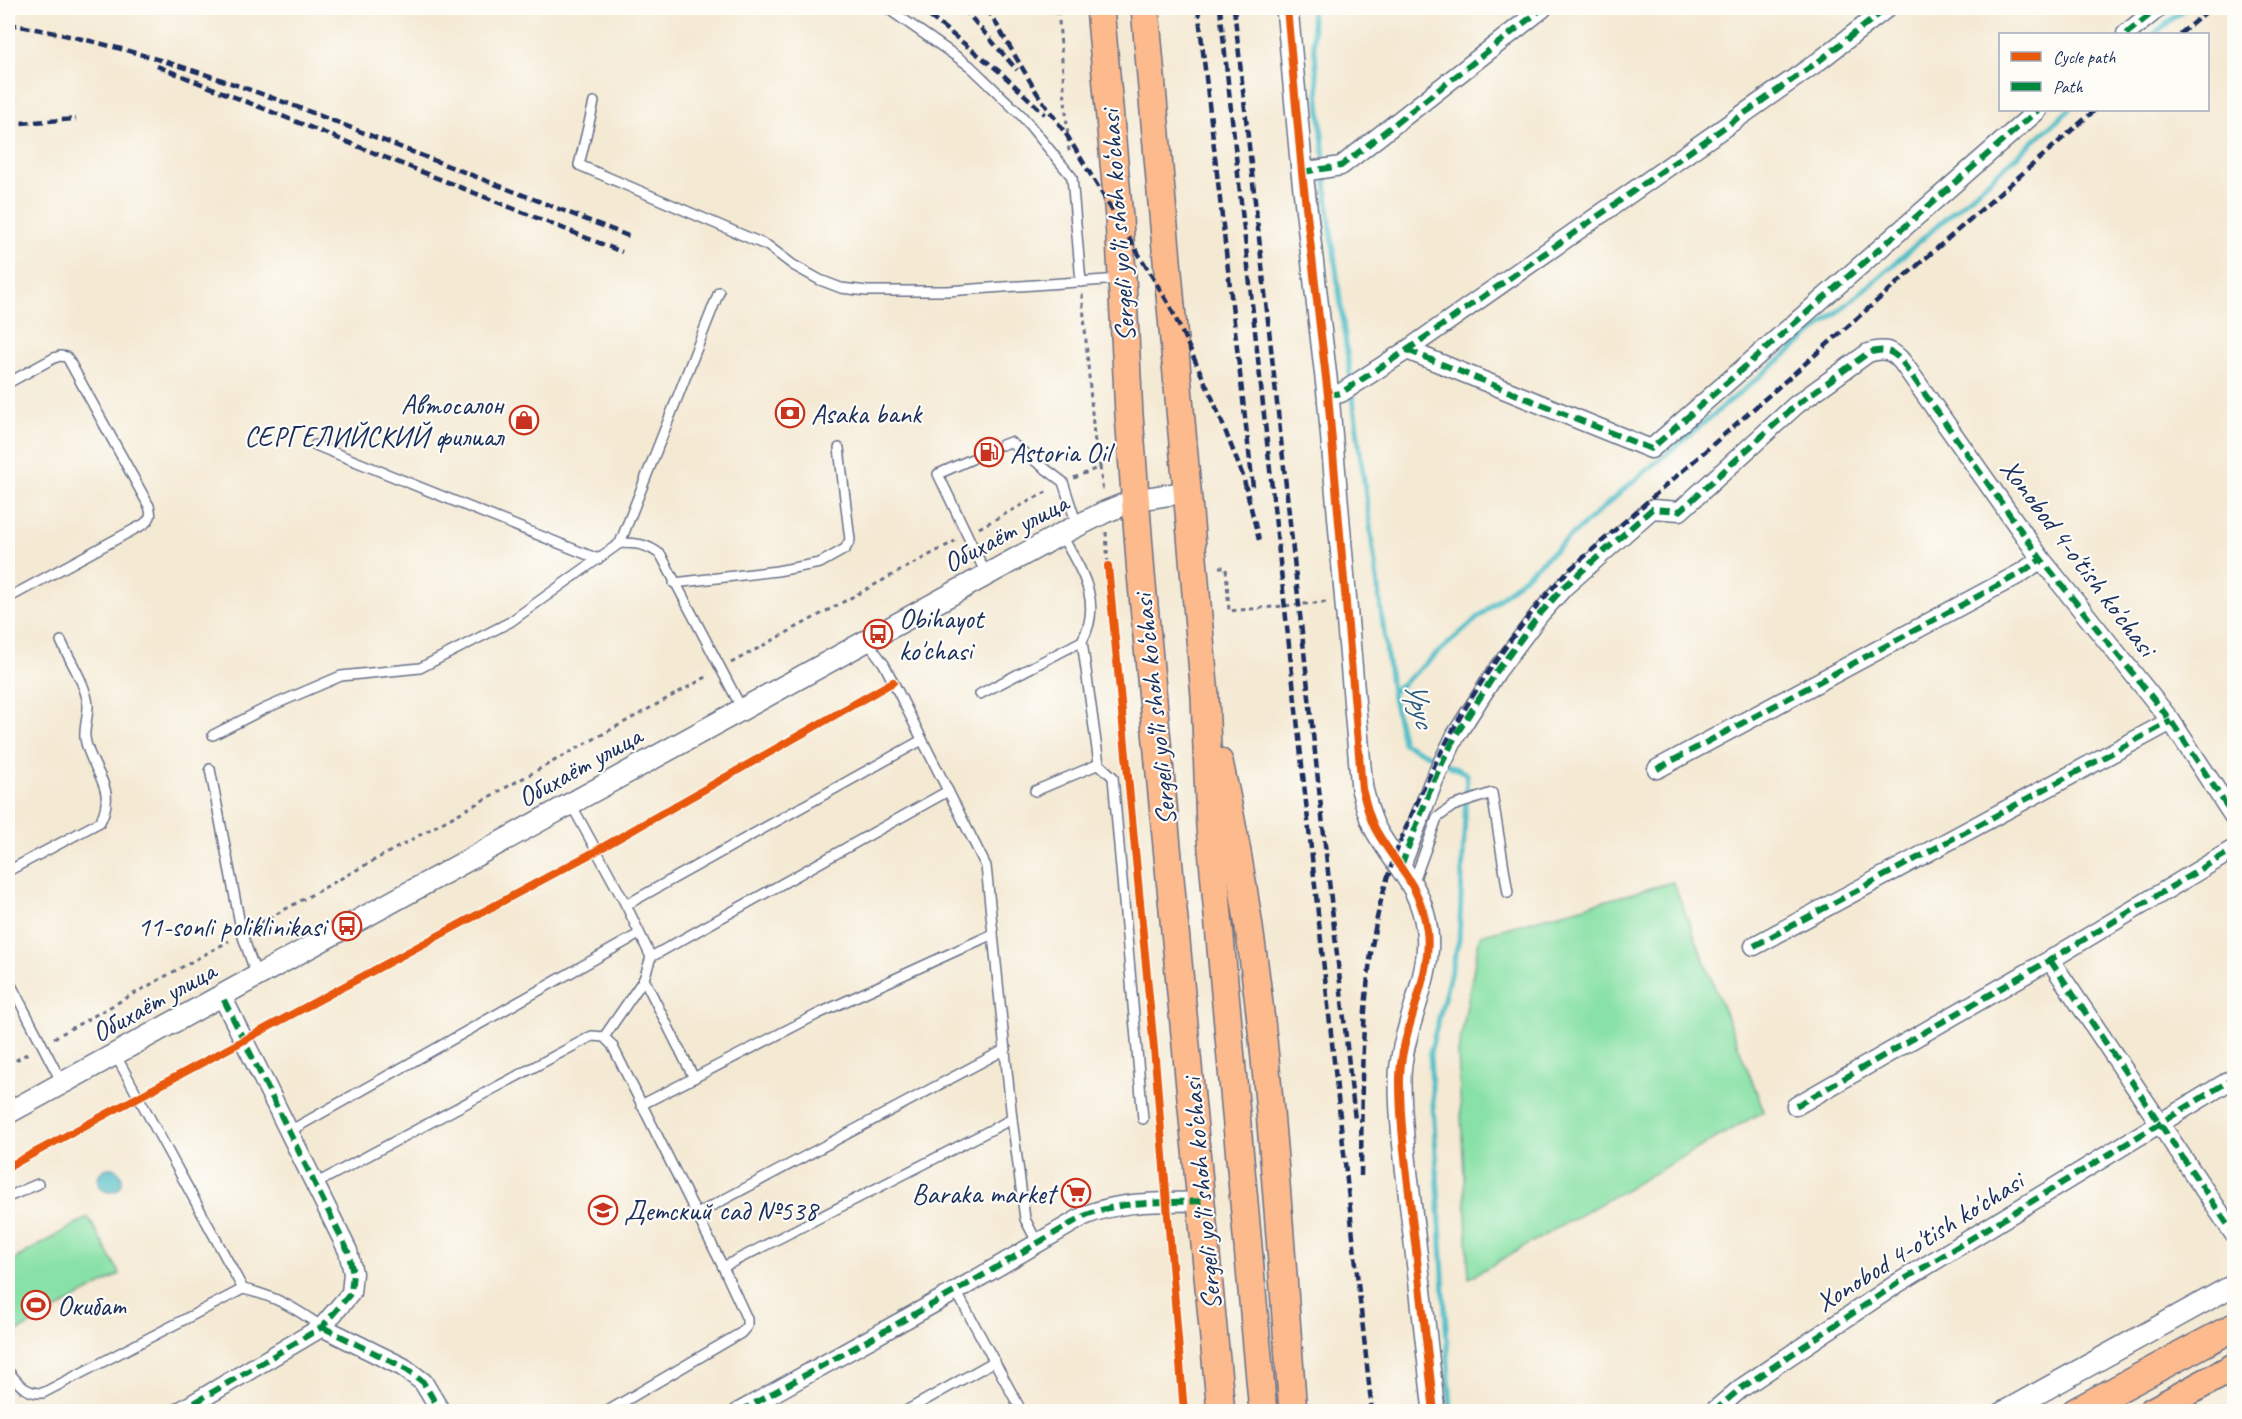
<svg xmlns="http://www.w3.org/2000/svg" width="2242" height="1419" font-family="Caveat,sans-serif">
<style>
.green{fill:#88e1a6;stroke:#528882;stroke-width:1.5}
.water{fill:#50bdc7;stroke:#367692;stroke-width:1.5}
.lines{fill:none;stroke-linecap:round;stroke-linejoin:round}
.stream{stroke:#50bdc7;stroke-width:5}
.service-casing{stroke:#677087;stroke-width:12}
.minor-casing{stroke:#677087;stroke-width:21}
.tertiary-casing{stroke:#677087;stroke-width:24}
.primary-casing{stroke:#677087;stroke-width:30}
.path{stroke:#677087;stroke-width:3;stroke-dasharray:4.5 4.5;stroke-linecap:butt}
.service{stroke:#fff;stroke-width:9}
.minor{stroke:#fff;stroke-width:18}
.tertiary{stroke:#fff;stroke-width:21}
.primary{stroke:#fcba8d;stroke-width:27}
.rail{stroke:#1b2f5e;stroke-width:4.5;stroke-dasharray:9 4.5;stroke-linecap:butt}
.quiet{stroke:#00873e;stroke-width:6;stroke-dasharray:12 6;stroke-linecap:butt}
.cycleway-casing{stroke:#fdfcf7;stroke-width:11}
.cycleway{stroke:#e8590c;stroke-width:8}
.labels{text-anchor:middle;stroke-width:4.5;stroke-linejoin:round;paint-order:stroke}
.street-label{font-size:28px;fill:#1b2f5e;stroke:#fdfcf7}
.poi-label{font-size:28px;fill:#1b2f5e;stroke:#fdfcf7;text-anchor:start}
.water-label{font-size:30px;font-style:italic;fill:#2b5a7e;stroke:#fdfcf7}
</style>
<rect width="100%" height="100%" fill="#fdfcf7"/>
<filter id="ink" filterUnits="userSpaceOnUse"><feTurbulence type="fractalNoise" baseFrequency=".0167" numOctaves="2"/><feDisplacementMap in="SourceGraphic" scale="12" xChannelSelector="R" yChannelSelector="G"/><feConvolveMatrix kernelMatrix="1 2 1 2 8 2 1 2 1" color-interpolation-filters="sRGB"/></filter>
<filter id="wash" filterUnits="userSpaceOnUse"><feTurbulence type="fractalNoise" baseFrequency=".008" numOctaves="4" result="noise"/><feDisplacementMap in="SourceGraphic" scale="24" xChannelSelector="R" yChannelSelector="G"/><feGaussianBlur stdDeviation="1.35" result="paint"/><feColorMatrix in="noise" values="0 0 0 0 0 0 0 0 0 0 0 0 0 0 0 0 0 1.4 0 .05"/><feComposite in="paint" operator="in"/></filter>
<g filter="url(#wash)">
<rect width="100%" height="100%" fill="#f4e9d3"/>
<!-- green -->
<g class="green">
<polygon points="1673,882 1764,1111 1469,1278 1458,1053 1480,935"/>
<polygon points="88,1217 120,1274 8,1337 8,1263"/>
</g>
<!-- water -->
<circle class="water" cx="110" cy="1180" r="12"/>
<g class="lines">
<!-- stream -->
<g class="stream">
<polyline points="1311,8 1329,216 1351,382"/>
<polyline points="2154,34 2185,8"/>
<polyline points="1352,391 1392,693 1403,743 1467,774 1459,940 1430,1053 1451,1412"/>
<polyline points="1392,693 1629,485 1870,285 2069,110"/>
</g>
</g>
</g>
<g filter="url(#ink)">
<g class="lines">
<!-- service casing -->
<g class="service-casing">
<g id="service">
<polyline points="887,8 970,66 1022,116 1072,177 1081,282"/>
<polyline points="1055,8 1058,9"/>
<polyline points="594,102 579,165 768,246 793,265 820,280 841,288 867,291 947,291 1120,279"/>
<path d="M8 383 54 358 60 356 67 357 149 506C152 515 151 518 144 524L8 598"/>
<polyline points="315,445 598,559"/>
<polyline points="1002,445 1010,442 1063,482 1077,525"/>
<polyline points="972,459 938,474 986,574"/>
<polyline points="620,543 719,292"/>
<polyline points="674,583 777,571 820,563 845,549 850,540 839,448"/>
<polyline points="867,641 884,664 986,866 1012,1119 1025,1219 1038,1244"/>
<path d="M980 694 1082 641C1104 601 1080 569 1061 534"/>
<path d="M213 735 264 709 341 676 420 668 510 622 620 543C637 543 647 544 661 555L742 709"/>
<polyline points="1099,764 1113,777 1143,1119"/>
<polyline points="210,769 242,934 257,977"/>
<polyline points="1035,791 1099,764 1082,641"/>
<polyline points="571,804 626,905 651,957 644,979 694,1078"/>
<path d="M8 871 100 822C119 786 90 771 85 738 84 728 88 716 88 706 87 686 69 659 61 641"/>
<polyline points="1413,884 1437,818 1453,806 1492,793 1508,893"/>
<polyline points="626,905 922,740"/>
<polyline points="651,957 948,791"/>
<polyline points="8,979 62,1083"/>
<polyline points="604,1037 644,979"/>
<path d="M115 1054 243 1289C275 1296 295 1308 322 1327"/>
<polyline points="641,1105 820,1013 993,934"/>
<polyline points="288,1132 639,934"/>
<polyline points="315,1184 592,1036 604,1037 612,1045 723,1267 1012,1119"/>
<polyline points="8,1197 38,1184"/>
<polyline points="695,1215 1006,1049"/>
<polyline points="956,1291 1022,1412"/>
<path d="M8 1371C18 1383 25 1394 43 1393L243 1289"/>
<polyline points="606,1412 741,1333 747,1326 747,1319 723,1267"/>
<polyline points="904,1412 995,1361"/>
</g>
</g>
<!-- minor casing -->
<g class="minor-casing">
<g id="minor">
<polyline points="2126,34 2158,8"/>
<polyline points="1302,172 1341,166 1543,8"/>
<polyline points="1407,350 1651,449 2038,110"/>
<polyline points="1328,395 1341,393 1407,350 1819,61 1887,8"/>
<polyline points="1657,769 2021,573 2041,559"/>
<path d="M1401 866 1434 780 1456 735 1497 671 1539 615 1564 587 1652 509 1680 511 1796 405 1868 353C1884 348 1893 350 1903 363L2041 559 2171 721 2234 817"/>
<polyline points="1754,946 2171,721"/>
<polyline points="2050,960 2234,1234"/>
<polyline points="1796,1106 2050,960 2234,849"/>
<polyline points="322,1327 403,1367 423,1382 441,1412"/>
<polyline points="179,1412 322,1327 351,1293 353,1273 348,1251 222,996"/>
<path d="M739 1412 956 1291 1084 1216C1121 1200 1162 1203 1202 1201"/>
<polyline points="1713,1412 1740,1389 1898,1283 2234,1078"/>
</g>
</g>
<!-- tertiary casing -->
<g class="tertiary-casing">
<g id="tertiary">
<path d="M1287 8 1302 172 1328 395 1362 789C1366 803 1369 819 1377 832 1398 868 1421 885 1427 931 1433 979 1399 1032 1400 1082 1400 1127 1407 1173 1412 1218 1420 1282 1427 1347 1434 1412"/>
<polyline points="8,1113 1061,534 1105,512 1135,500 1186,492"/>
<polyline points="2004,1412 2234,1285"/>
</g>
</g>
<!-- primary casing -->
<g class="primary-casing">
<g id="primary">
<polyline points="1100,8 1119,218 1129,415 1141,574 1221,1412"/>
<polyline points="1145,8 1205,696 1210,827 1263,1412"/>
<path d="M1219 762C1267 975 1276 1194 1293 1412"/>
<polyline points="2075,1412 2234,1327"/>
<polyline points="2151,1412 2234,1367"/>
</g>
</g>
<!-- path -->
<g class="path">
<polyline points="1059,21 1069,152"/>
<polyline points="1100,467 1103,493"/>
<polyline points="1074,478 1100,467 1094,436 1082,293"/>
<polyline points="979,528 1050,490"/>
<polyline points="1106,532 1108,566"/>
<polyline points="1219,567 1226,567 1229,611 1326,602"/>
<polyline points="1108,576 1114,575"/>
<polyline points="731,663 955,541"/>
<polyline points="253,927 710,675"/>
<polyline points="54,1038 229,941"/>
<polyline points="8,1065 30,1052"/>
</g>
<!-- service -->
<use href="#service" class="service"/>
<!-- minor -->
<use href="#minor" class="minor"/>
<!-- tertiary -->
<use href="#tertiary" class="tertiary"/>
<!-- primary -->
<use href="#primary" class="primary"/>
<!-- rail -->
<g class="rail">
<polyline points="919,8 1000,72 1045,114"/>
<polyline points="963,8 1017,70"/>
<polyline points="987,8 1037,93 1068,137 1170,306 1214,402 1243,476 1259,540"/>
<polyline points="1198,8 1253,487"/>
<polyline points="1220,8 1372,1412"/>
<polyline points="1234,8 1355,1120"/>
<path d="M8 24C134 45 253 89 372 136 458 170 544 203 631 237"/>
<polyline points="2180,34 2211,8"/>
<polyline points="157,66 622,252"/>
<polyline points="8,124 76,119"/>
<path d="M1361 1176C1362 1090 1360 1003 1377 918 1385 879 1400 839 1417 803 1455 716 1503 642 1567 572L2095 110"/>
<polyline points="2234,1412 2234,1411"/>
</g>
<!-- quiet -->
<g class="quiet">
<polyline points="2126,34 2158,8"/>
<polyline points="1302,172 1341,166 1543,8"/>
<polyline points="1407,350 1651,449 2038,110"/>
<polyline points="1328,395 1341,393 1407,350 1819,61 1887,8"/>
<polyline points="1657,769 2021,573 2041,559"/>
<path d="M1401 866 1434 780 1456 735 1497 671 1539 615 1564 587 1652 509 1680 511 1796 405 1868 353C1884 348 1893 350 1903 363L2041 559 2171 721 2234 817"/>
<polyline points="1754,946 2171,721"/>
<polyline points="2050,960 2234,1234"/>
<polyline points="1796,1106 2050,960 2234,849"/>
<polyline points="322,1327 403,1367 423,1382 441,1412"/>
<polyline points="179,1412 322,1327 351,1293 353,1273 348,1251 222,996"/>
<path d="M739 1412 956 1291 1084 1216C1121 1200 1162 1203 1202 1201"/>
<polyline points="1713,1412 1740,1389 1898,1283 2234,1078"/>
</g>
<!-- cycleway casing -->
<g class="cycleway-casing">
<g id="cycleway">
<path d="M1287 8 1302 172 1328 395 1362 789C1366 803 1369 819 1377 832 1398 868 1421 885 1427 931 1433 979 1399 1032 1400 1082 1400 1127 1407 1173 1412 1218 1420 1282 1427 1347 1434 1412"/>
<polyline points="1108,566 1156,1070 1184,1412"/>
<polyline points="8,1167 596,851 893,682"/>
</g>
</g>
<!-- cycleway -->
<use href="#cycleway" class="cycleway"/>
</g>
</g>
<!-- icons -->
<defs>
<g id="bank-ring" transform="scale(1.5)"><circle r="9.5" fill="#fdfcf7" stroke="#c8321e" stroke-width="1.5"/><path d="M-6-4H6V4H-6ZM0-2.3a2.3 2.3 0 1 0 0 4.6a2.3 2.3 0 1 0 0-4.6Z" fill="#c8321e"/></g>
<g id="shop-ring" transform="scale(1.5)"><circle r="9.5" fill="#fdfcf7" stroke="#c8321e" stroke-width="1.5"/><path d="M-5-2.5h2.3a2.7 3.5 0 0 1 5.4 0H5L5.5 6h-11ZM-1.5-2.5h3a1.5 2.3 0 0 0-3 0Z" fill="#c8321e"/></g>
<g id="fuel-ring" transform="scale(1.5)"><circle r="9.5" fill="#fdfcf7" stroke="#c8321e" stroke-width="1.5"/><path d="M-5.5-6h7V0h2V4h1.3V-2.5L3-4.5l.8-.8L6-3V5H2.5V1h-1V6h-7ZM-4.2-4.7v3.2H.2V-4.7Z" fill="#c8321e"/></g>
<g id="bus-ring" transform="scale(1.5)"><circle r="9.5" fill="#fdfcf7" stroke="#c8321e" stroke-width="1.5"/><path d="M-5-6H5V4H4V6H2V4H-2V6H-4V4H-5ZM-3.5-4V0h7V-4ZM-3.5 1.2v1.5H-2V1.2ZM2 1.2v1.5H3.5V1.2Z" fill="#c8321e"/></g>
<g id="supermarket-ring" transform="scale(1.5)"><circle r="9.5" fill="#fdfcf7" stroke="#c8321e" stroke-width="1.5"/><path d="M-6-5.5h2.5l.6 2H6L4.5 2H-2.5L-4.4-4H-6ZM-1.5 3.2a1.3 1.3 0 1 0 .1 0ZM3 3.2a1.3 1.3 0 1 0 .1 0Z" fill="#c8321e"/></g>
<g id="school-ring" transform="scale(1.5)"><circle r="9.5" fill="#fdfcf7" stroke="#c8321e" stroke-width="1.5"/><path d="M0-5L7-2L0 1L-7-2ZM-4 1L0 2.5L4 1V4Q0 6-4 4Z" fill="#c8321e"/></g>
<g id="stadium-ring" transform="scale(1.5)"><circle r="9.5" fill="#fdfcf7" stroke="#c8321e" stroke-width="1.5"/><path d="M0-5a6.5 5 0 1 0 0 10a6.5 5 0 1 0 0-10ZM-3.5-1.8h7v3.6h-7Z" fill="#c8321e"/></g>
</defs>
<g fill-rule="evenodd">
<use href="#bank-ring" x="790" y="413"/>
<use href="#shop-ring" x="524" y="420"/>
<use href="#fuel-ring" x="989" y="452"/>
<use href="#bus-ring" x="878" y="634"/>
<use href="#bus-ring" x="347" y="926"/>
<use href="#supermarket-ring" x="1076" y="1193"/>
<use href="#school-ring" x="603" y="1210"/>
<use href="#stadium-ring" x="36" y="1305"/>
</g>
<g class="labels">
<!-- street labels -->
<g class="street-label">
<text transform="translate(1117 226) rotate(-94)" y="10">Sergeli yo‘li shoh ko‘chasi</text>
<text transform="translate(1005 532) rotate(-28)" y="10">Обихаёт улица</text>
<text transform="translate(2079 557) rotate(53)" y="10">Xonobod 4-o'tish ko'chasi</text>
<text transform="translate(1154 710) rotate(-96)" y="10">Sergeli yo‘li shoh ko‘chasi</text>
<text transform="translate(579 766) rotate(-29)" y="10">Обихаёт улица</text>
<text transform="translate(153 1001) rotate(-29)" y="10">Обихаёт улица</text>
<text transform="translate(1201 1194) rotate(-95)" y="10">Sergeli yo‘li shoh ko‘chasi</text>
<text transform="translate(1919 1241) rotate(-32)" y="10">Xonobod 4-o'tish ko'chasi</text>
</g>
<!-- poi labels -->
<g class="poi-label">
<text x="503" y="414" text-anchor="end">Автосалон<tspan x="503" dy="32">СЕРГЕЛИЙСКИЙ филиал</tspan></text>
<text x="811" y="423">Asaka bank</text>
<text x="1010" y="462">Astoria Oil</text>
<text x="899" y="628">Obihayot<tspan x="899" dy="32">ko'chasi</tspan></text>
<text x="326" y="936" text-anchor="end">11-sonli poliklinikasi</text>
<text x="1055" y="1203" text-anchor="end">Baraka market</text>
<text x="624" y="1220">Детский сад №538</text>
<text x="57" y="1315">Окибат</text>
</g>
<!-- water labels -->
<g class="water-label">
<text transform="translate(1420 704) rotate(75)" y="10">Урус</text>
</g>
</g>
<!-- margin -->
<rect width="2242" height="1419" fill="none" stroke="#fdfcf7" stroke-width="30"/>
<!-- legend -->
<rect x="1999" y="33" width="210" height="78" fill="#fdfcf7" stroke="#a3aaba" stroke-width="1.5"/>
<rect x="2011" y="52" width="30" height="9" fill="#e8590c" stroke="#a3aaba" stroke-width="1.5"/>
<text x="2053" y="63" font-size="18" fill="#1b2f5e">Cycle path</text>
<rect x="2011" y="82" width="30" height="9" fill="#00873e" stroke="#a3aaba" stroke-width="1.5"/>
<text x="2053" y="93" font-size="18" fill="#1b2f5e">Path</text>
</svg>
